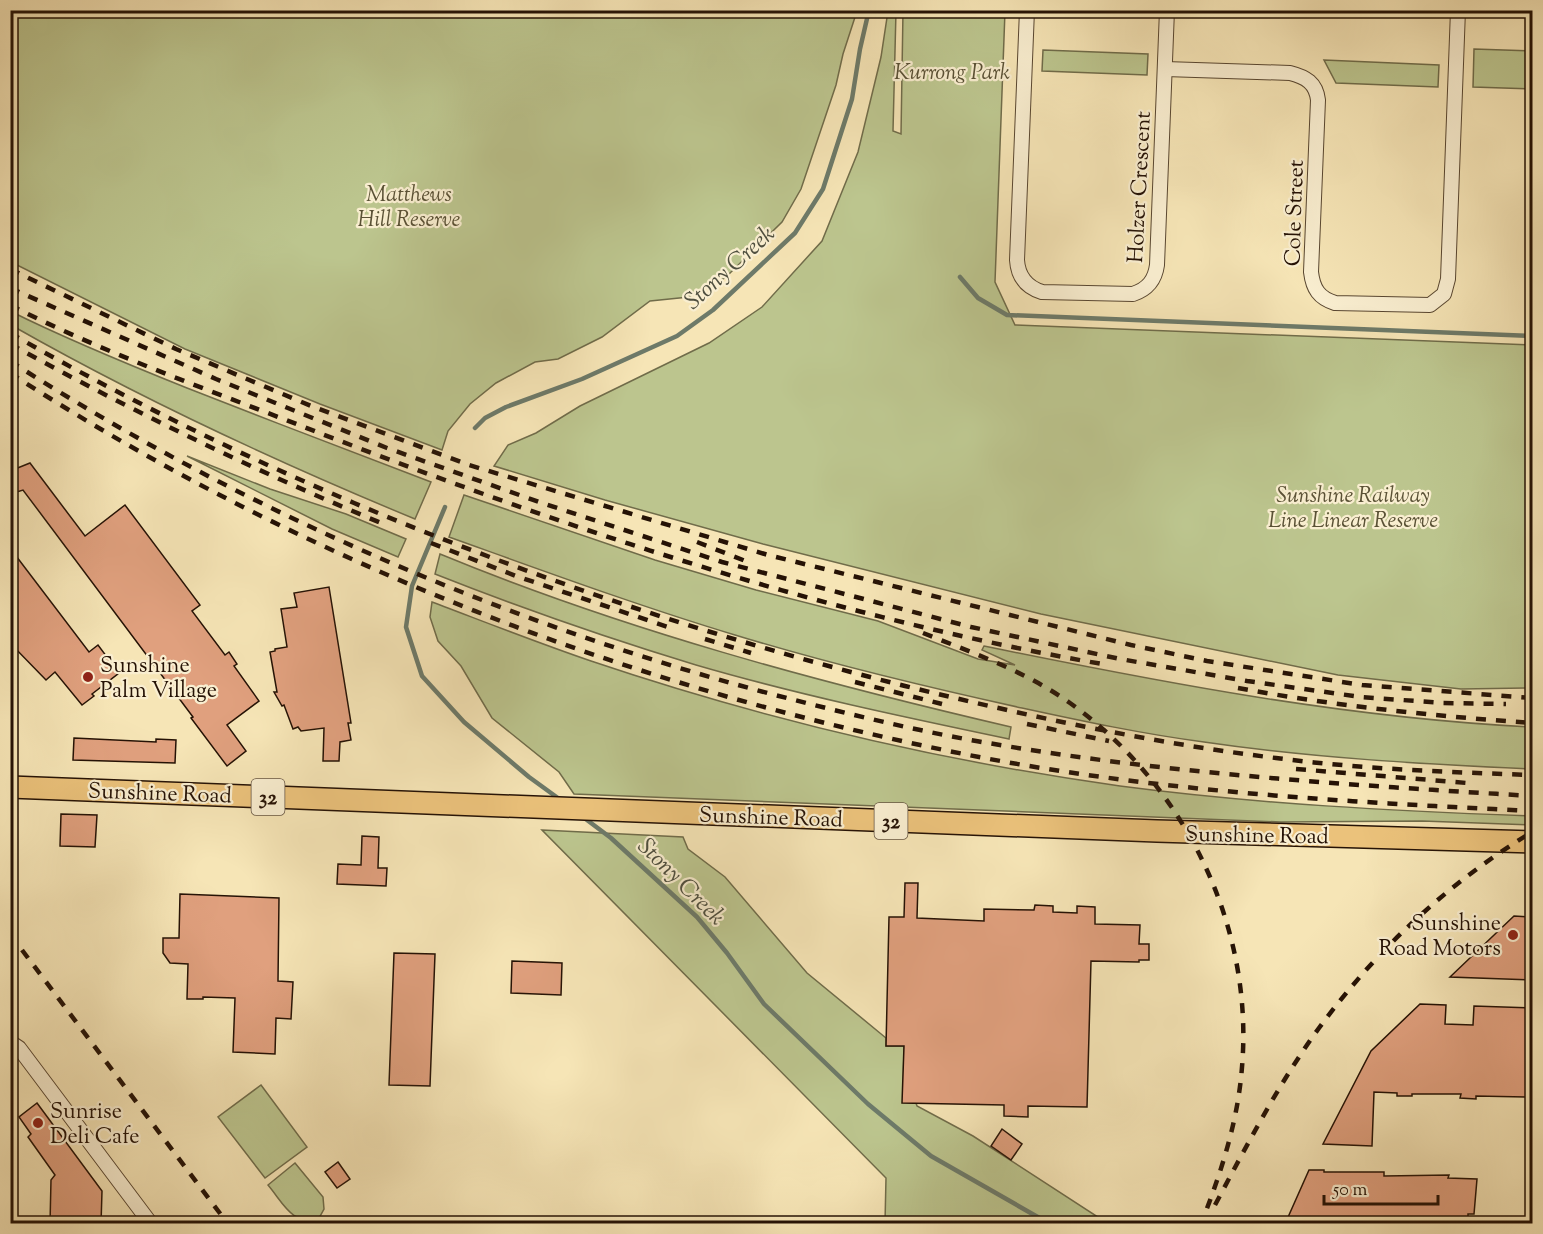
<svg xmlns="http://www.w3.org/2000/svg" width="1543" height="1234" font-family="'Sorts Mill Goudy',serif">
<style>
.green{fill:#bcc58e;stroke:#706c4a;stroke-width:1.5}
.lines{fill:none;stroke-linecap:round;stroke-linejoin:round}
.stream{stroke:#6d7a69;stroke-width:4.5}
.building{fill:#e0a07e;stroke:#251205;stroke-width:1.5}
.street-casing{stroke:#594731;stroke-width:16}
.primary-casing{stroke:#251205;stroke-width:24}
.street{stroke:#f9eed0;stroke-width:14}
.primary{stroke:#ebc27b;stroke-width:21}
.rail{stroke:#251205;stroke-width:4.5;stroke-dasharray:10 10;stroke-linecap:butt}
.poi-dot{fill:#8f2418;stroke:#f9eed0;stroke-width:2}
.labels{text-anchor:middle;stroke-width:4.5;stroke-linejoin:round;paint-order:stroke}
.shield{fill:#f9eed0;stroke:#655442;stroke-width:1.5}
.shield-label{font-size:21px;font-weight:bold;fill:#251205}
.park-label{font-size:22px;font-style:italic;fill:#5a5135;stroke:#f9eed0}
.street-label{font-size:22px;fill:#251205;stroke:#f9eed0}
.poi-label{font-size:22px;fill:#251205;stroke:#f9eed0;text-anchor:start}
.water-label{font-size:24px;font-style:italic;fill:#4f4f3f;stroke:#f9eed0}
</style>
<rect width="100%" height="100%" fill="#f6e5b6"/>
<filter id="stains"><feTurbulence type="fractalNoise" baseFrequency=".00333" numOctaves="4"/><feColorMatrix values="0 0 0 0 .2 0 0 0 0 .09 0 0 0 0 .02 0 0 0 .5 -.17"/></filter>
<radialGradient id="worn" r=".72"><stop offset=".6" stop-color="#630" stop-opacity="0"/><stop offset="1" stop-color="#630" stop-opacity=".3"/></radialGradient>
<!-- green -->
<g class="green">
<polygon points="10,11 11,10 857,11 843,54 836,85 801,189 782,222 725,278 689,297 650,301 602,337 558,359 535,362 496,383 470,404 448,431 442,450 320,404 185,349 11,262"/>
<polygon points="888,11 896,11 893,131 901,134 903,11 1005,11 995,282 1015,325 1532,345 1532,688 1461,689 1338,675 1041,614 763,544 605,500 494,466 508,445 536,433 580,406 709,343 762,307 822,241 858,152 881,57"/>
<polygon points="1474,49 1532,51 1532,89 1473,87"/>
<polygon points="1043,50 1148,54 1147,75 1042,71"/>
<polygon points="1324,60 1439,65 1438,87 1336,83"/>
<path d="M10 311C68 340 127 364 187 388 268 420 350 451 431 482L415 519C277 462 141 399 11 325Z"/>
<polygon points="187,456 270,489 346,514 406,539 398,557 332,529"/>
<path d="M464 495 655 560 756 590 878 621 978 659 1015 665 982 650 984 646C1165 683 1347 718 1532 727V769C1422 764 1313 758 1204 742 1143 734 1082 721 1022 708 926 687 830 664 735 635 639 606 544 571 449 537Z"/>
<path d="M440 554C624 630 818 682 1011 727L1009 739C904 717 799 695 696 665 607 638 521 608 435 574Z"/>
<path d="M432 602C485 622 538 643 591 661 763 719 941 761 1120 786 1257 804 1395 811 1532 816V825L1422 821 1281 822 574 794 559 772 492 718 461 666 438 641 430 617Z"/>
<polygon points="542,830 683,837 688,849 725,877 807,973 886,1038 886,1046 904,1046 903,1102 916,1103 917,1106 973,1136 1101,1219 1099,1223 885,1223 886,1178"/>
<polygon points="261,1085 307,1147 265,1178 218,1117"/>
<path d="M295 1163 323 1197 324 1209 319 1218C292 1226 284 1204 268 1185Z"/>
</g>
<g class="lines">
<!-- stream -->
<g class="stream">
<polyline points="960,277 978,298 1007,315 1532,336"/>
<polyline points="475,428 485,418 506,407 582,379 677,336 713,310 795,233 823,189 852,99 860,49 869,10"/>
<polyline points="445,507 412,586 406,627 422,676 464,722 529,777 562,801"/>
<polyline points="583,817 611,838 697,917 727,953 764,1004 868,1104 931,1156 1050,1224"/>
</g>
</g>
<!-- building -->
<g class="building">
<polygon points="30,463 85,536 125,505 200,605 192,611 225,655 229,652 237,664 234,666 259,701 227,725 246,751 227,766 191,718 193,717 23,490 10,494 10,471"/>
<polygon points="10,548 89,652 98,645 119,673 92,694 94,696 82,705 55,672 46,680 10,643"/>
<polygon points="329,587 351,723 348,723 351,740 340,742 339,761 323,761 324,728 301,731 298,727 293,729 284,705 282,706 274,692 277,692 270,652 275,651 275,649 287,647 281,609 297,607 294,593"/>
<polygon points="74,738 156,742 156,739 176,740 175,763 73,760"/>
<polygon points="61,814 97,815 95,847 60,846"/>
<polygon points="362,836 379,837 378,868 387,868 386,886 337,884 338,864 361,865"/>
<polygon points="905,883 918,883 917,918 984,921 984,909 1034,910 1035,905 1053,906 1053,912 1077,913 1077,906 1095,907 1095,924 1140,925 1139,944 1149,944 1149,960 1139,960 1139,962 1091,961 1087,1107 1028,1106 1028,1117 1004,1116 1004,1105 902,1103 904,1046 886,1046 889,917 904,917"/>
<polygon points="180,894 279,898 278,981 293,982 291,1019 276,1018 275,1054 233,1052 235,998 203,997 203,999 187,999 188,964 170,963 163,953 163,938 179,938"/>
<polygon points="1514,916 1533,917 1533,980 1450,977"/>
<polygon points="394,953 435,954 430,1086 389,1085"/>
<polygon points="512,961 562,963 561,995 511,993"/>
<polygon points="1420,1004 1446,1005 1445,1024 1473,1025 1474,1006 1533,1008 1533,1097 1476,1096 1476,1099 1460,1098 1461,1094 1412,1094 1412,1096 1397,1096 1397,1093 1374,1092 1372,1146 1323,1144 1371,1051"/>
<polygon points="37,1103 102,1191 101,1224 50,1224 51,1180 55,1175 28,1137 31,1134 19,1117"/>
<polygon points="1002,1129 1022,1144 1011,1160 991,1146"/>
<polygon points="338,1162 350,1179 337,1188 325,1172"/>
<polygon points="1309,1170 1324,1170 1324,1172 1384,1172 1384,1176 1449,1175 1448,1178 1477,1179 1474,1214 1468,1214 1468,1224 1285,1224"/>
</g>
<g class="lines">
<!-- street casing -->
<g class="street-casing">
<g id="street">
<path d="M1027 10 1017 260C1018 276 1026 287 1042 292L1133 294C1148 289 1155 280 1157 265L1167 10"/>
<path d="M1165 69 1290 73C1306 77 1316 83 1318 100L1311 272C1313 289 1319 298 1335 303L1430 305 1444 294 1448 279 1458 10"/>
<polyline points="10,1042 19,1048 151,1224"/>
</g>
</g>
<!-- primary casing -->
<g class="primary-casing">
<polyline id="primary" points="10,787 1157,831 1532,842"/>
</g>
<!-- street -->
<use href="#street" class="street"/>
<!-- primary -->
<use href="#primary" class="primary"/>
<!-- rail -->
<g class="rail">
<polyline points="10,269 176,349 311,406 469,465 768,555 1131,645 1207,661 1362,685 1532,698"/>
<polyline points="10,288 216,379 387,448 539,502 722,562 971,627 1120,659 1247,681 1361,697 1443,703 1506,704"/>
<path d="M10 305C110 356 218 393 322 434 577 532 838 619 1108 665"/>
<path d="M10 333C289 493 595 608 905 686 1028 716 1151 743 1276 758 1361 769 1447 772 1532 775"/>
<path d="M10 344C132 411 257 472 386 525"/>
<path d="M10 361C245 512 506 624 775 695 845 713 916 731 988 743 1168 774 1350 785 1532 796"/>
<path d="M10 373C303 563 637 691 979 757 1162 792 1347 802 1532 811"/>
<polyline points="697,542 748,562"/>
<polyline points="431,543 516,576 671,628"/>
<path d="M923 633C973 653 1025 671 1070 703 1184 784 1254 925 1242 1067 1238 1121 1221 1173 1201 1224"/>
<polyline points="705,639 751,653"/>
<polyline points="855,682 942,704"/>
<path d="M1238 688C1335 706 1434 716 1532 723"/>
<polyline points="1027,724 1109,741"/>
<polyline points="1296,769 1467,783"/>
<polyline points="10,934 228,1224"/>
<path d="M1215 1205C1247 1145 1279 1083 1319 1028 1377 949 1448 883 1532 832"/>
</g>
</g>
<!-- markers -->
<g class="poi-dot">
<circle cx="88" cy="677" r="6"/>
<circle cx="1513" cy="935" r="6"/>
<circle cx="38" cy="1123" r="6"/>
</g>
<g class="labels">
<!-- shield labels -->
<g class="shield">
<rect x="251.5" y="779" width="33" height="36" rx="4.5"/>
<rect x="874.5" y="803" width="33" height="36" rx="4.5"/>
</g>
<g class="shield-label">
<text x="268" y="804">32</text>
<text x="891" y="828">32</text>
</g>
<!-- park labels -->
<g class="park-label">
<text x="952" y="79">Kurrong Park</text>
<text x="409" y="201">Matthews<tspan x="409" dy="25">Hill Reserve</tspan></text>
<text x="1353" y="502">Sunshine Railway<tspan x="1353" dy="25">Line Linear Reserve</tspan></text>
</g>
<!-- street labels -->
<g class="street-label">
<text transform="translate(1138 187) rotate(-87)" y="8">Holzer Crescent</text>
<text transform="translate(1293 213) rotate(-88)" y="8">Cole Street</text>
<text transform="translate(160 792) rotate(2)" y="8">Sunshine Road</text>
<text transform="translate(771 816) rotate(2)" y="8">Sunshine Road</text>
<text transform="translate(1257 834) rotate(1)" y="8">Sunshine Road</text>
</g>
<!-- poi labels -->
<g class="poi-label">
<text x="100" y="672">Sunshine<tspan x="100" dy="25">Palm Village</tspan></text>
<text x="1501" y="930" text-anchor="end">Sunshine<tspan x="1501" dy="25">Road Motors</tspan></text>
<text x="50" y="1118">Sunrise<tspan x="50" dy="25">Deli Cafe</tspan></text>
</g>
<!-- water labels -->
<g class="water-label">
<text transform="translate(729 267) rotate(-42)" y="8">Stony Creek</text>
<text transform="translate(682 881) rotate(45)" y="8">Stony Creek</text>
</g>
</g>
<!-- margin -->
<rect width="1543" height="1234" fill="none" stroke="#f6e5b6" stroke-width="36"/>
<rect x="12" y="12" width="1519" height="1210" fill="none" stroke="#251205" stroke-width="3"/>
<rect x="18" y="18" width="1507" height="1198" fill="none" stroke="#251205" stroke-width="1.5"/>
<!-- scale -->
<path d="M1324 1195v9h114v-9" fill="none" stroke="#251205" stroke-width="3"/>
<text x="1333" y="1195" font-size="18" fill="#251205" stroke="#f9eed0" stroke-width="4.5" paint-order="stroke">50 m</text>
<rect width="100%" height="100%" filter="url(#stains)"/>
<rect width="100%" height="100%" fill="url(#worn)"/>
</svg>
